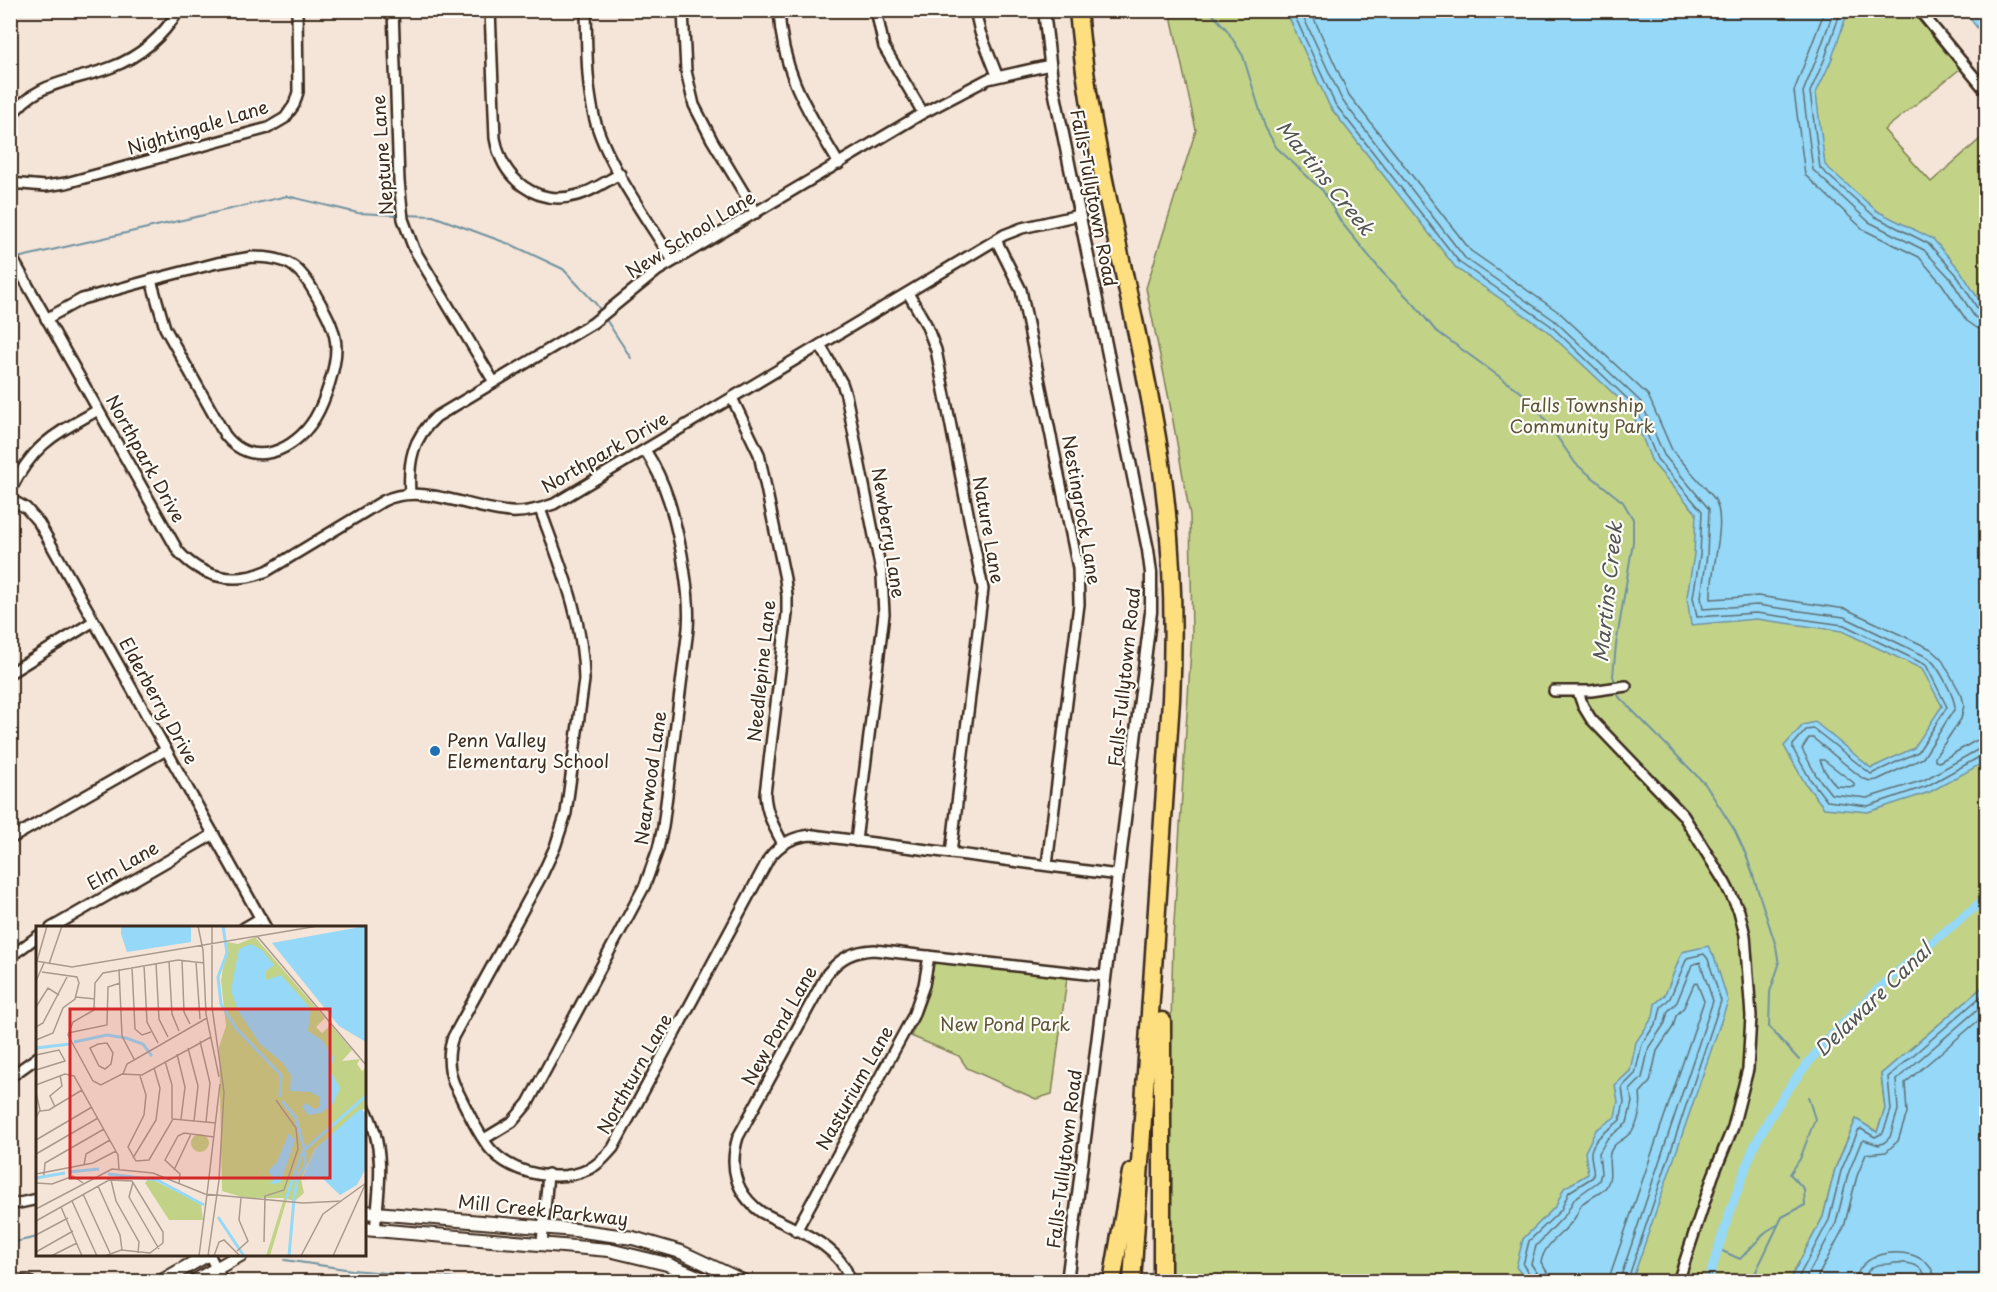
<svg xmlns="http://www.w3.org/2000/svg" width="1997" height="1292" font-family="'Playpen Sans',sans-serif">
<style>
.green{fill:#c2d388;stroke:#7e7e53;stroke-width:1.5}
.water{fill:#95d8f7;stroke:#7192a0;stroke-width:1.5}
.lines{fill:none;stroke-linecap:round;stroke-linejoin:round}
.shore{stroke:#5f7075;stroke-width:1.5}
.stream{stroke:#7192a0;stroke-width:2}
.canal{stroke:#95d8f7;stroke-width:9}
.minor-casing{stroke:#3b2a1e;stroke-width:14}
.tertiary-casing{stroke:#3b2a1e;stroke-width:15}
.secondary-casing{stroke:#3b2a1e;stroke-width:16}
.motorway-casing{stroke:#3b2a1e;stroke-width:21}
.minor{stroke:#fdfcf7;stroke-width:9}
.tertiary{stroke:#fdfcf7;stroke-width:10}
.secondary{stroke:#fdfcf7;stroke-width:12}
.motorway{stroke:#fedf80;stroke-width:16}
.poi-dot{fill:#1f6fb2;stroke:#fdfcf7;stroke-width:2}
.labels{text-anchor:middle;stroke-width:4.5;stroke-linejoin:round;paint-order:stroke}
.street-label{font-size:18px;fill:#3b2a1e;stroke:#fdfcf7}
.park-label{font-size:18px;fill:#5d5438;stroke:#fdfcf7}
.poi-label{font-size:18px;fill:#3b2a1e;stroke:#fdfcf7;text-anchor:start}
.water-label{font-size:20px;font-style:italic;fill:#525654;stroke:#fdfcf7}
.inset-river{fill:none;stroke:#95d8f7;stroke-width:3}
.inset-road{fill:none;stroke:#aa9a8e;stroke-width:1.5}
.view{fill:#d62828;fill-opacity:0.15;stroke:#d62828;stroke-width:3}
.inset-edge{fill:none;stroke:#3b2a1e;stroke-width:3}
</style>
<rect width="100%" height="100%" fill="#f4e5d8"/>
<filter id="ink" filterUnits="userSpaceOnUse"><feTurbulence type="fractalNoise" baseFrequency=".0167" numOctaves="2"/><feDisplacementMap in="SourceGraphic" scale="12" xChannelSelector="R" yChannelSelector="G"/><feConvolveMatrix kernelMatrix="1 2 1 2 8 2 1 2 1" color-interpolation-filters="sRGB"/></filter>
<g filter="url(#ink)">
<!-- green -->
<g class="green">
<polygon points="1170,11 1911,11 1960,69 1884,130 1931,182 1986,134 1986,984 1881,1074 1885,1109 1877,1132 1856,1119 1835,1169 1823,1217 1789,1281 1167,1281 1167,1204 1173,939 1192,633 1190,515 1169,399 1146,288 1196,130"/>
<polygon points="939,962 1067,978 1052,1094 1036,1099 967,1068 959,1056 911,1036 928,994 934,963"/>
</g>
<!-- water -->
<g class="water">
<polygon points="1286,11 1848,11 1831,61 1816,93 1825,165 1877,211 1933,239 1960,270 1986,311 1986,759 1981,764 1930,792 1868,812 1824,808 1805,783 1784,746 1803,725 1815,722 1871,768 1914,748 1942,706 1922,669 1842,631 1756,619 1691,625 1687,597 1694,554 1696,513 1652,462 1632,411 1546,330 1456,268 1330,107"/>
<polygon points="1964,11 1986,11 1986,39"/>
<polygon points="1708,946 1714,956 1728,1001 1632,1281 1527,1281 1516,1267 1523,1239 1556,1206 1564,1188 1588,1174 1585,1152 1596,1130 1615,1117 1618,1101 1615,1085 1630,1071 1636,1042 1653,1017 1655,1004 1665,995 1682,952"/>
<polygon points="1986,984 1986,1281 1920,1281 1903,1275 1858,1282 1789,1281 1823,1217 1835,1169 1856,1119 1877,1132 1885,1109 1881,1074"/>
</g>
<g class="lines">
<!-- shore -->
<g class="shore">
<polyline points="1292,10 1335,104 1460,263 1550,325 1636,407 1657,459 1702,511 1700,555 1693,597 1697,617 1756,613 1844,625 1926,665 1947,707 1918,752 1871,774 1814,729 1806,730 1793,745 1793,749 1810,779 1827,801 1868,806 1927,786 1981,756 1986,755"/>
<path d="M1300 10 1342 100 1465 258 1554 320 1641 402 1664 455 1709 509 1707 555 1701 597 1703 609 1757 605 1844 617 1927 657C1937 663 1955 697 1955 708L1923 758 1877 780 1870 781 1862 778 1813 738H1809L1802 749 1816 775 1831 794 1867 798 1924 780 1979 749 1986 747"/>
<path d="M1310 10 1349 95 1471 251 1560 313 1648 395 1672 450 1714 498C1729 521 1709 573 1711 599L1758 596 1846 609 1931 649 1941 658 1962 696 1964 705 1961 719 1935 757V761L1939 762 1975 741 1986 738"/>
<polyline points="1825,10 1794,91 1805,175 1864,230 1919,257 1942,284 1967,321 1977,328 1986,330"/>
<polyline points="1834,10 1818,55 1803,92 1813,170 1869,222 1924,250 1950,278 1974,316 1980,320 1986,321"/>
<polyline points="1841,10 1825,58 1810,92 1820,168 1874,216 1929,244 1956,274 1979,311 1986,313"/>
<polygon points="1820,760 1824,760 1854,783 1854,787 1836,786 1824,770"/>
<path d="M1532 1282 1531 1276 1523 1265 1529 1241 1561 1210 1569 1192 1593 1177C1595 1168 1590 1160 1591 1152 1594 1136 1610 1130 1620 1120L1624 1102 1622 1087 1635 1074 1642 1044 1658 1020 1661 1007 1670 998 1687 958 1704 954 1708 959 1721 1001 1627 1282"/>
<polyline points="1539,1282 1538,1274 1531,1264 1536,1246 1566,1214 1575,1198 1599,1181 1601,1173 1599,1153 1607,1139 1627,1123 1632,1102 1630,1090 1642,1078 1649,1047 1665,1023 1668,1011 1677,1002 1692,965 1700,962 1713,1001 1619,1282"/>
<path d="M1548 1282 1547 1272 1541 1262C1545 1242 1563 1235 1574 1219 1578 1214 1579 1207 1583 1203 1590 1197 1600 1195 1606 1187 1615 1174 1604 1158 1613 1147 1616 1142 1623 1140 1627 1136 1639 1127 1642 1107 1640 1093L1650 1082 1657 1051 1673 1027 1676 1016 1684 1007 1694 984 1697 983 1704 1001 1611 1272 1610 1282"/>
<polyline points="1796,1282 1829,1220 1841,1171 1858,1131 1861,1129 1875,1137 1883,1133 1891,1110 1888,1077 1986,992"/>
<polyline points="1804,1282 1836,1223 1848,1174 1861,1142 1864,1140 1879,1145 1885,1142 1890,1137 1898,1110 1896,1080 1986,1002"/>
<polyline points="1815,1282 1844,1227 1857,1176 1866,1154 1886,1152 1898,1141 1907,1113 1905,1083 1986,1014"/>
<path d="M1856 1282C1857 1244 1934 1242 1935 1282"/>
<path d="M1865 1282C1865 1276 1866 1272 1870 1269 1875 1264 1882 1264 1889 1264 1904 1261 1925 1262 1926 1282"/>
</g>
<!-- stream -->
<g class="stream">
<polyline points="1209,10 1227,30 1243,56 1265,127 1276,147 1323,191 1341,222 1383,273 1414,304 1435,330 1522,393 1539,411 1576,464 1623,502 1633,519 1633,542 1616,645 1613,676 1616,686"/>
<polyline points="404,215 433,216 512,245 563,269 596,304 602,313"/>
<polyline points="17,258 287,196 358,213 398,215"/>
<polyline points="605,318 631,358"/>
<polyline points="1617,691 1619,697 1705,784 1735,831 1747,857 1776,946 1779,965 1770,992 1769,1027 1799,1060"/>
<polyline points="10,1243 38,1237"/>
<polyline points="1718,1249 1740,1259 1767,1231 1777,1225"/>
<polyline points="285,1260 352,1270 490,1282"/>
<polyline points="1751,1282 1782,1217 1805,1205 1804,1189 1790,1174 1800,1159 1815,1119 1808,1097"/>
</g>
<!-- canal -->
<path class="canal" d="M1708 1282C1719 1245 1730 1209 1744 1173 1748 1162 1752 1149 1758 1139 1809 1039 1901 968 1986 898"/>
<!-- minor casing -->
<g class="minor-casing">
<g id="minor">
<polyline points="393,10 399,181 403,219 414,249 494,382"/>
<path d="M490 10 495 138C502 179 536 207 578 195 593 191 606 181 620 174"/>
<path d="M586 10C587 46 586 82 594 116 605 162 648 220 673 261"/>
<polyline points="683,10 686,71 694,105 712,140 756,213"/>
<path d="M779 10C782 74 808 111 839 164"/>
<polyline points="876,10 884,47 923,113"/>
<polyline points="975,10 980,32 997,75"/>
<polyline points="1919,10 1986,91"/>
<path d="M10 118C35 80 74 82 112 67 141 56 163 36 179 10"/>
<polyline points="10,183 45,186 66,183 268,128 285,118 294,105 298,92 297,10"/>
<polyline points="996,240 1021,290 1078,568 1079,604 1047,865"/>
<path d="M10 254 178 551C202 578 234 585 267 571L383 501C422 482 469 509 510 512 525 513 540 509 554 504L1004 235 1022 228 1079 215"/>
<path d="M252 257C289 257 300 266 317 297 326 313 336 330 336 348 336 368 325 401 315 418 295 451 252 470 225 435L165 328 151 280 217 263Z"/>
<polyline points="908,293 926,324 936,350 983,589 951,853"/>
<polyline points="46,319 82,299 151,280"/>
<polyline points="820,345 842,383 846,395 882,576 884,614 856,841"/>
<path d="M732 398 759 454 785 579 787 596V614L765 794C766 813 774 827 783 844"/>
<path d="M10 491C34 443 54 435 98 410"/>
<path d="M410 493C408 462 412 439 436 417L593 323 657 271 923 113 988 79 1050 65"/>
<polyline points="10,499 26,508 39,523 266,928"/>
<path d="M540 509C560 564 584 620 584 680L566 813 555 847 542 875 453 1037C447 1054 448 1068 454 1084 464 1103 479 1138 493 1152 516 1175 560 1183 589 1169 599 1164 606 1156 613 1148L769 858C781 843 794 836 813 835L1118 875"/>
<polyline points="10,673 94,621"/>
<polyline points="1554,691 1591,691 1626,686"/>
<polyline points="1578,692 1583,706 1591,719 1683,815 1725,883 1739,911 1745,935 1751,1016 1748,1069 1733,1127 1713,1176 1678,1282"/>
<polyline points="10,839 166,750"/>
<polyline points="51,928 214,834"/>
<polyline points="244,928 261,918"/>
<polyline points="10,957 38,936"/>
<polyline points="10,1077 38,1057"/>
<path d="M364 1106C386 1145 380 1186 375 1229"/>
<path d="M484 1139 512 1122 528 1103 645 885 658 849 663 827 688 629C690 603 686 580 682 555 674 515 667 484 645 450"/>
<polyline points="10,1205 38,1199"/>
<polyline points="796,1231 913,1016 924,985 929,956"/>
<polyline points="542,1243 548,1174"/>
<polyline points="209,1254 223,1282"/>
<polyline points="10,1281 30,1282"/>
<path d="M850 1282C843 1245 791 1228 761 1212 735 1193 729 1166 738 1137L827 974C840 958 853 951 874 950L1104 976"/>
</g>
</g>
<!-- tertiary casing -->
<g class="tertiary-casing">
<polyline id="tertiary" points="1044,10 1052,80 1148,550 1151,573 1151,612 1067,1282"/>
</g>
<!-- secondary casing -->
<g class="secondary-casing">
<g id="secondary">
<polyline points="364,1212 575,1230 633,1238 681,1252 745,1282"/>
<polyline points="364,1229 609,1250 667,1264 710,1282"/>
<polyline points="160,1282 209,1254"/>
<polyline points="193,1282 242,1254"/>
</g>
</g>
<!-- motorway casing -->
<g class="motorway-casing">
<g id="motorway">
<path d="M1078 10C1091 161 1137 307 1160 456 1172 537 1175 618 1171 700L1132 1282"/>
<polyline points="1162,1021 1162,1282"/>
<polyline points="1112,1282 1131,1172"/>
</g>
</g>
<!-- minor -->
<use href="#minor" class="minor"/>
<!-- tertiary -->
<use href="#tertiary" class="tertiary"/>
<!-- secondary -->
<use href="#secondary" class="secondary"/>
<!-- motorway -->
<use href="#motorway" class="motorway"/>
</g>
</g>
<!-- markers -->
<circle class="poi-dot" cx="435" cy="751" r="6"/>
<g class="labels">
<!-- street labels -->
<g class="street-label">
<text transform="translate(198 128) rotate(-17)" y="6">Nightingale Lane</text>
<text transform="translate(383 155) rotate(-94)" y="6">Neptune Lane</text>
<text transform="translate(1093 198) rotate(79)" y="6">Falls-Tullytown Road</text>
<text transform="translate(691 235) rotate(-32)" y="6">New School Lane</text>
<text transform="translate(605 453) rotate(-30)" y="6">Northpark Drive</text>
<text transform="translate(145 459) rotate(61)" y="6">Northpark Drive</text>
<text transform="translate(1081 510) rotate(80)" y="6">Nestingrock Lane</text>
<text transform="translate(988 530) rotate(80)" y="6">Nature Lane</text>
<text transform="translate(888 533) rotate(81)" y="6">Newberry Lane</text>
<text transform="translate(762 671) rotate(-84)" y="6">Needlepine Lane</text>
<text transform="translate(1125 677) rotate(-84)" y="6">Falls-Tullytown Road</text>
<text transform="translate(158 701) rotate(61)" y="6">Elderberry Drive</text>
<text transform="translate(651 778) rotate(-82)" y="6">Nearwood Lane</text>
<text transform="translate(123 866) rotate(-30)" y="6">Elm Lane</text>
<text transform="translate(780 1026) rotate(-61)" y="6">New Pond Lane</text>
<text transform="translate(635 1074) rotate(-61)" y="6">Northturn Lane</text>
<text transform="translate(855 1088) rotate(-61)" y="6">Nasturium Lane</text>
<text transform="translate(1065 1159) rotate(-83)" y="6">Falls-Tullytown Road</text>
<text transform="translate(543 1211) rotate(6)" y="6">Mill Creek Parkway</text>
</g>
<!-- park labels -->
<g class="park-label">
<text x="1582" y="412">Falls Township<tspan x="1582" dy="21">Community Park</tspan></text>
<text x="1005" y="1031">New Pond Park</text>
</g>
<!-- poi labels -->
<g class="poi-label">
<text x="447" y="747">Penn Valley<tspan x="447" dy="21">Elementary School</tspan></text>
</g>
<!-- water labels -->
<g class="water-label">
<text transform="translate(1325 178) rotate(51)" y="7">Martins Creek</text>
<text transform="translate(1608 592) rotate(-84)" y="7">Martins Creek</text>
<text transform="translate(1873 1000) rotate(-44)" y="7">Delaware Canal</text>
</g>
</g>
<!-- overview -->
<g transform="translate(36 926)">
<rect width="330" height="330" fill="#f4e5d8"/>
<path d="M219 11 289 92 280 101 286 107 295 99 316 124 306 135 324 133 321 138 326 145 330 142V181L279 223 265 253 268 267 259 275 251 273 234 330H230L248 272H209L186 265 183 121 190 100 185 55 191 16 202 18ZM155 217a9 9 0 1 1 18 0a9 9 0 1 1-18 0ZM113 252 165 278 167 294H133L109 257Z" fill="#c2d388"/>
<path d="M155 0V16L91 26 85 8V0ZM330 0V116L303 100 236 17ZM215 18 226 24 238 39 230 45V54L245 49 275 83 272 105 286 114 298 132 294 144 304 162 297 178 285 187 272 189 266 181 270 177 278 183 283 181 284 171 274 166 254 165 255 150 247 137 224 118 202 85 195 64 203 23ZM324 183 330 187V242L321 259 304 269 285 251 265 254 279 223ZM253 207 259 214 246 252 244 257 234 258 238 253 232 245 241 236Z" fill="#95d8f7"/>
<path class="inset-river" d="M187 0 191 27 182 51 185 78 200 102 245 149 244 171M38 116 71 109 90 112 107 118 116 130M0 122 34 118M246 175 260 192 268 222M32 246 63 243M72 248 121 254 168 279M0 252 29 247M250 273 267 225 330 170M182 291 208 330M253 330 258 273 262 250 269 240V226"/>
<path class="inset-road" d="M162 0 167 24 170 88 183 151M221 10 330 139M146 34 148 86 154 98M0 35 36 41 282 0M1 35 11 0M133 35 136 88 143 105M160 36 164 93M120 37 123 93 132 111M168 37 142 34 67 47 59 57 58 84 37 96 32 109 57 155 65 159 86 148 106 149 175 111M13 38 26 0M108 39 111 96 122 117M96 41 99 103 106 109 115 106M83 43 86 110 98 133M0 55 8 37M40 71 59 73M0 81 12 62 23 69M0 101 7 97 31 51M32 107 71 99 72 61 84 57M0 114 17 107 27 82 39 73 43 57 41 51 6 46M164 115 174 157 170 196M62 118 71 117 77 127 75 138 69 143 63 140 54 122ZM152 122 162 160 158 195M141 128 149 161 145 193M0 129 23 124 29 135 0 144M129 135 136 159V193M87 148 91 138 171 92M104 150 110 169 108 189 92 221 100 235 113 234 137 193 180 197M0 159 29 148 38 150 82 229 83 244M0 167 4 184 0 192M19 181 14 170 26 160 24 149M4 185 13 184 46 164M0 214 56 181M0 228 62 192M97 232 120 194 124 162 118 142M48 239 50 228 74 214M138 244 155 208M0 248 57 237 80 225M8 249 9 237 68 203M75 254 80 275 103 316 102 327M97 256 93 271 123 323M0 257 16 258 37 250 47 257M143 257 144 248 129 234 142 210 148 207 178 211M62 260 84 309 86 324M47 268 74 327M171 268 184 158M36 275 61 330M25 281 46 330M0 283 76 243 117 247 169 268 267 277 306 275M0 295 73 254 96 255 127 306V317L114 327 85 324 69 330M0 309 32 292M228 316 229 270 248 264 262 223 260 202 240 174M201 325 212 315 203 294 205 272M0 326 37 305M15 330 41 317M163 330 171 268M172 330 183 254 188 166 176 81V0M178 330 183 316 188 314 204 330M265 330 287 288 330 257M297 330 329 259"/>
<path class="view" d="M34 83H294V252H34Z"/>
<rect width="330" height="330" class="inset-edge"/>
</g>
<!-- margin -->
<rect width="1997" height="1292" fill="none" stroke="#fdfcf7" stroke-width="36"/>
<rect x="18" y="18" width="1961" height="1256" fill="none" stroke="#3b2a1e" stroke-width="2" filter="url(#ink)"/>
</svg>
